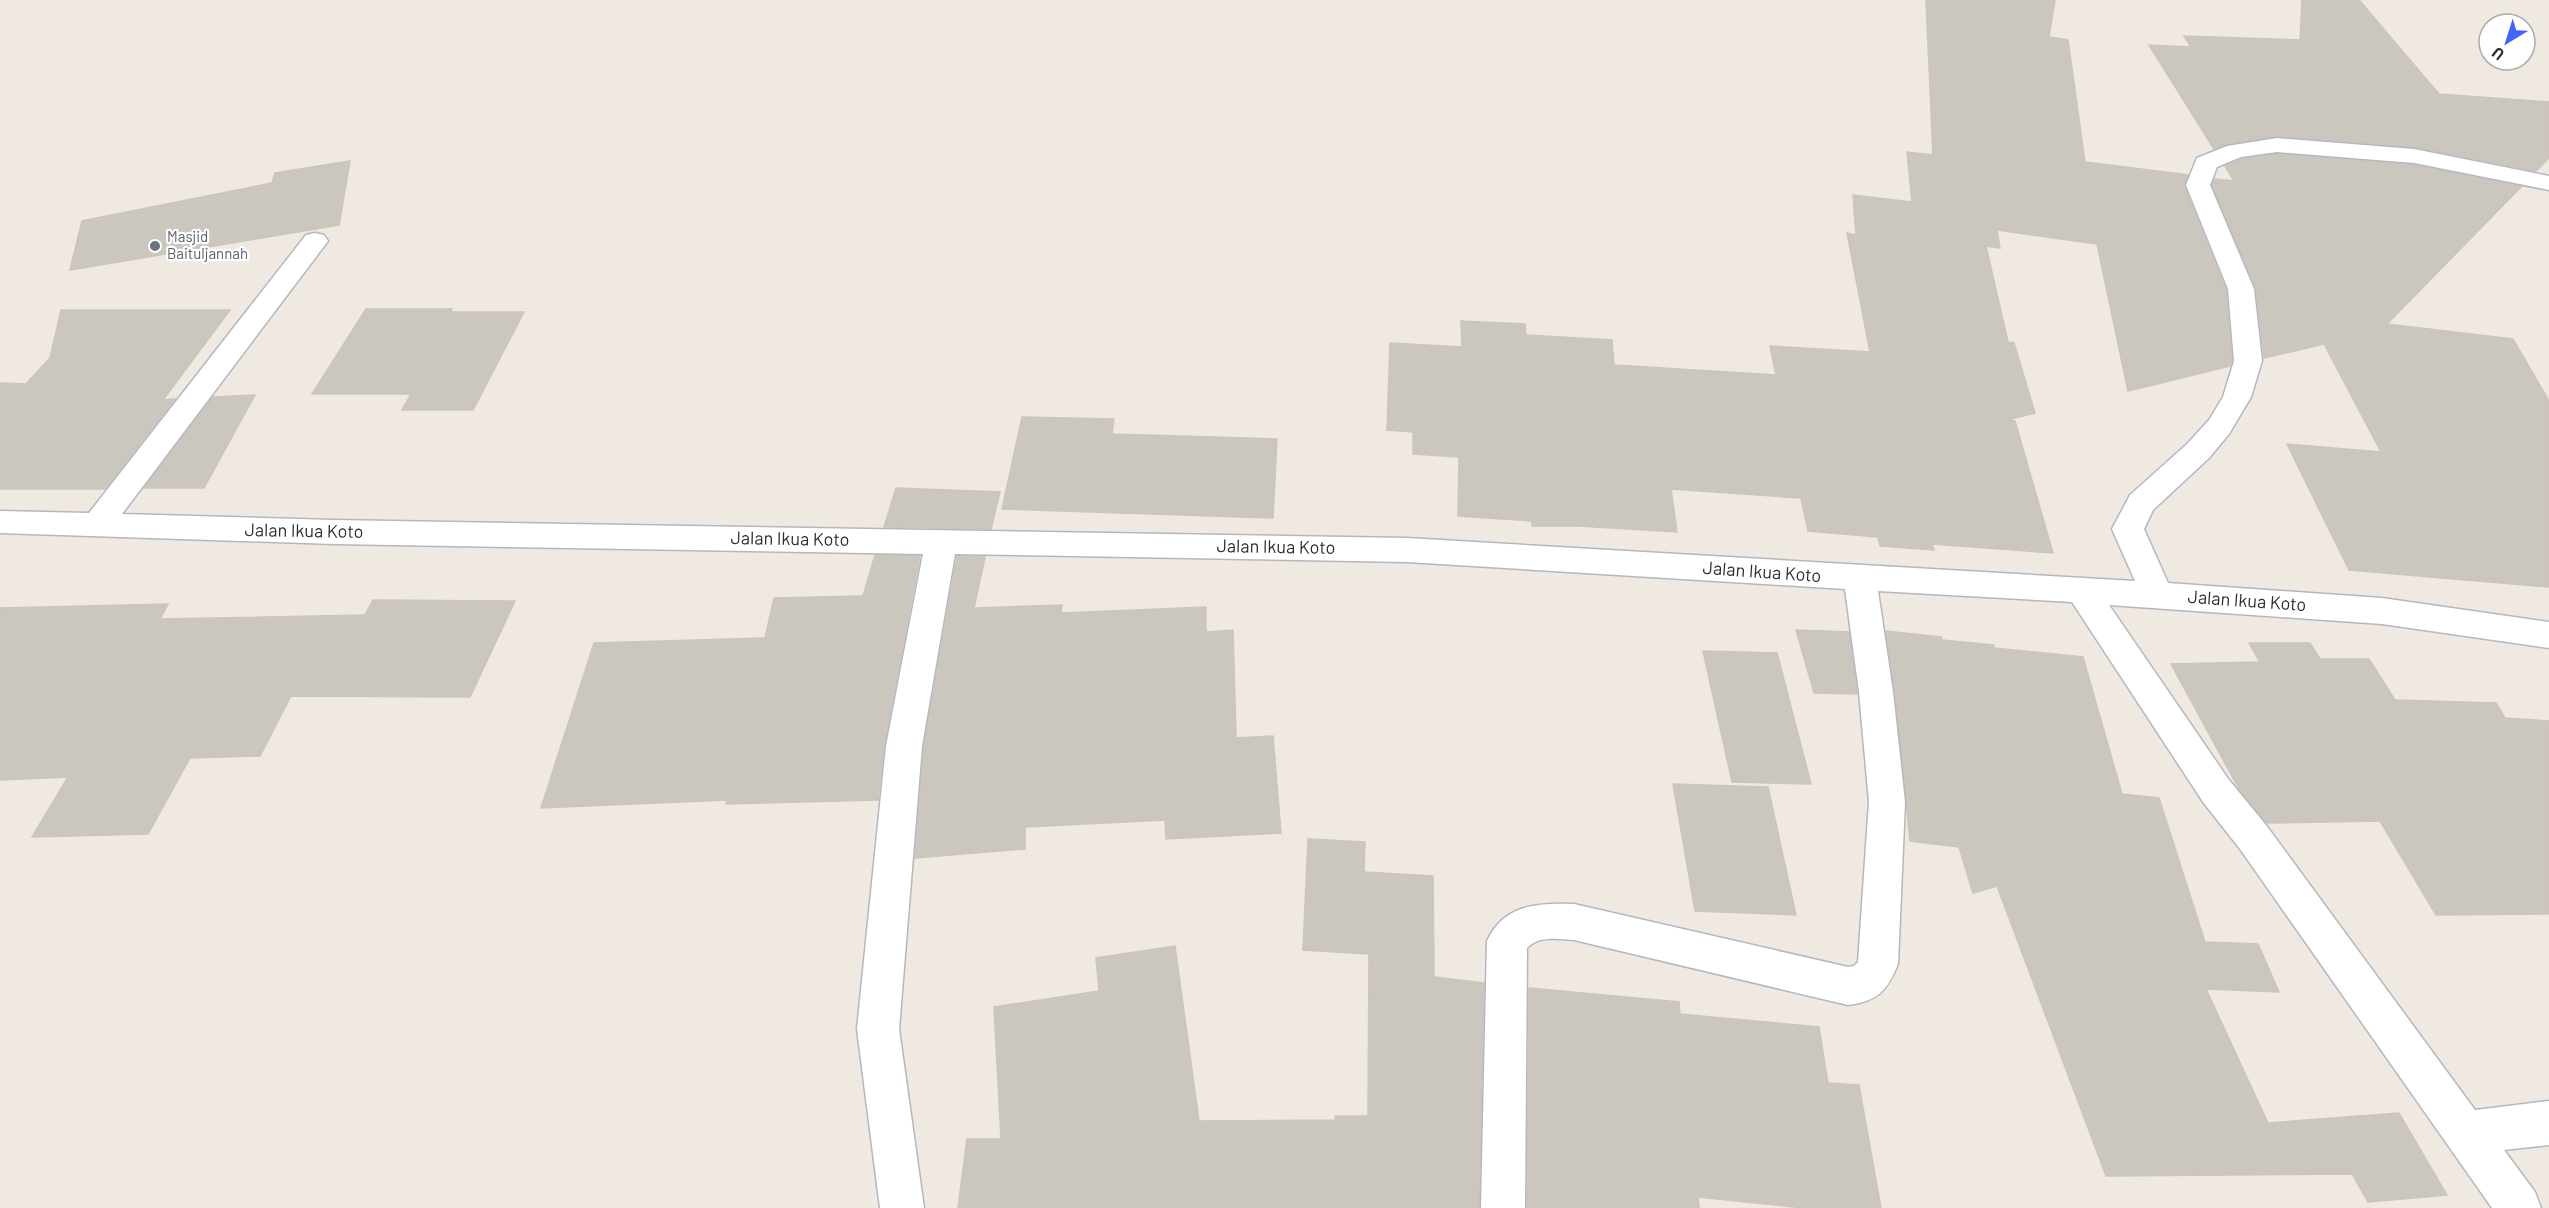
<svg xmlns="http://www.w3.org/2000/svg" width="2549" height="1208" font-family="Barlow,sans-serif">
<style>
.building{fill:#cbc7bf;stroke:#cbc5ba;stroke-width:1.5}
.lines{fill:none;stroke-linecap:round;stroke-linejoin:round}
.minor-casing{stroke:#b4b7c1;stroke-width:3}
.minor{fill:#fff;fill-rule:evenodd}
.worship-dot{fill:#6b7280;stroke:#fff;stroke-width:2}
.labels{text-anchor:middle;stroke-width:4.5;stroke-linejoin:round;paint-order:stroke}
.far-worship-label{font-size:15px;fill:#5b616d;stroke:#fff;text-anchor:start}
.street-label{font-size:18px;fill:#2e2e2e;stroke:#fff}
</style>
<rect width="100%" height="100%" fill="#efe9e1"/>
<!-- building -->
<g class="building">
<polygon points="1926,0 2055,0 2049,37 2068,40 2085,162 2188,175 2184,186 2226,290 2232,361 2230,366 2128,391 2097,244 1997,230 2000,248 1986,246 2008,342 2014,343 2035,413 2007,420 2015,421 2053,553 1932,544 1934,550 1880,546 1878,537 1808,531 1801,498 1671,489 1677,532 1578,526 1532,526 1532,521 1458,516 1459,457 1413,454 1413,432 1387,430 1390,343 1462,347 1461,321 1525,324 1526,335 1612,340 1614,365 1776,375 1770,346 1870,352 1847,233 1856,235 1853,195 1912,202 1907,152 1933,155"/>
<polygon points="2302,0 2359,0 2439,94 2549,102 2549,158 2536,171 2414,147 2277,136 2227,144 2214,149 2149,45 2191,47 2184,36 2300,40"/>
<polygon points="2277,154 2414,165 2521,187 2387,324 2513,339 2549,401 2549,587 2349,570 2287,444 2381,452 2324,344 2264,358 2256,288 2212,185 2215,179 2234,181 2225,166 2242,159"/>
<polygon points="350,161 339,225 70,270 82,221 272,183 275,173"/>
<polygon points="366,309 452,309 450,312 524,312 473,410 402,410 411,394 312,394"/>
<polygon points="61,310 230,310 163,400 175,399 105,489 0,489 0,383 26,384 50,358"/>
<polygon points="255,395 204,488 144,488 213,397"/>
<polygon points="1022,417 1114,419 1112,434 1277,439 1273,518 1002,509"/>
<polygon points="896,488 1000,492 991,529 884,527"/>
<polygon points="875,555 920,556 884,746 878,800 726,804 727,800 541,808 594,643 765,638 774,598 863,596"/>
<polygon points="957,556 985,557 974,608 1062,605 1061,613 1206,607 1206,632 1233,630 1236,738 1273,736 1281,833 1166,839 1165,820 1025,827 1025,849 915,858 924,746"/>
<polygon points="373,600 515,601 470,697 291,696 260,756 190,758 148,834 32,837 68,777 0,780 0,608 168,604 160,619 365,615"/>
<polygon points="1796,630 1849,632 1857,694 1814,693"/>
<polygon points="1886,631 1941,637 1942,640 1994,645 1994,648 2083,657 2122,794 2159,798 2205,942 2258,944 2279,992 2206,989 2268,1123 2399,1113 2447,1195 2368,1202 2352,1174 2106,1176 1997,886 1973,893 1959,847 1910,841 1895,692"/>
<polygon points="2249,643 2310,643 2320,659 2369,659 2395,700 2496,703 2505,718 2549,721 2549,914 2436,915 2380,821 2267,823 2239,789 2171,664 2260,662"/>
<polygon points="1703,651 1777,653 1811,784 1732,782"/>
<polygon points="1673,784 1768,787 1796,915 1695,911"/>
<polygon points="1308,839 1365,842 1364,872 1433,876 1434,977 1484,983 1479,1208 958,1208 967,1139 1001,1139 994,1007 1099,991 1096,958 1175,946 1199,1121 1336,1120 1335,1116 1368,1116 1369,954 1303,950"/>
<polygon points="1529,988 1679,1002 1680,1014 1819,1027 1828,1083 1859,1085 1881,1208 1804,1208 1698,1197 1699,1208 1527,1208"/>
</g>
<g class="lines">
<!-- minor casing -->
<g class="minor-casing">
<path id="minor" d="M2277 138 2414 149 2549 176V190L2414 163 2277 152 2241 157 2217 167 2210 185 2254 289 2262 361 2251 397 2229 434 2209 458 2153 510 2144 529 2168 583 2382 598 2549 622V648L2382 624 2109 605 2229 780 2266 825 2475 1110 2549 1101V1145L2504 1150 2535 1192 2541 1208H2492L2240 849 2203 802 2072 602 1878 591 1893 692 1905 802 1898 964C1887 991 1878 1001 1848 1005L1574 940C1558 939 1539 935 1527 948L1525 1208H1481L1487 941C1504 904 1538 903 1574 904L1848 967 1854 966 1858 962 1869 802 1859 692 1845 589 1407 562 955 554 922 746 899 1029 924 1208H880L857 1029 886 746 923 554 334 544 0 533V511L89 513 306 235 315 233 324 235 328 241 122 514 334 520 1407 538 2135 581 2112 529 2130 495 2187 444 2209 420 2223 397 2234 361 2228 289 2186 185 2197 158 2227 146Z"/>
</g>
<!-- minor -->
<use href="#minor" class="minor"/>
</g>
<!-- markers -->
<circle class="worship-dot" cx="155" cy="246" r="6"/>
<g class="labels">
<!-- far-worship labels -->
<g class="far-worship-label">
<text x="167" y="242">Masjid<tspan x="167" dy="17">Baituljannah</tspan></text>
</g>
<!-- street labels -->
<g class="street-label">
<text transform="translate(304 531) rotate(1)" y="6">Jalan Ikua Koto</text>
<text transform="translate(790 539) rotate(1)" y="6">Jalan Ikua Koto</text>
<text transform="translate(1276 547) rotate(1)" y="6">Jalan Ikua Koto</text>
<text transform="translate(1762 572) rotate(4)" y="6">Jalan Ikua Koto</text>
<text transform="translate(2247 601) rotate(4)" y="6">Jalan Ikua Koto</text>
</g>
</g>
<!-- north arrow -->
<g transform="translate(2507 42) rotate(218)"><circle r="28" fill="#ffffff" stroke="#ababab" stroke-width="1.5"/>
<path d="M0-4.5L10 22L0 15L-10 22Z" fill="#4264fb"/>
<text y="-9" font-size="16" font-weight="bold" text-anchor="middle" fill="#2e2e2e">U</text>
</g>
</svg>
